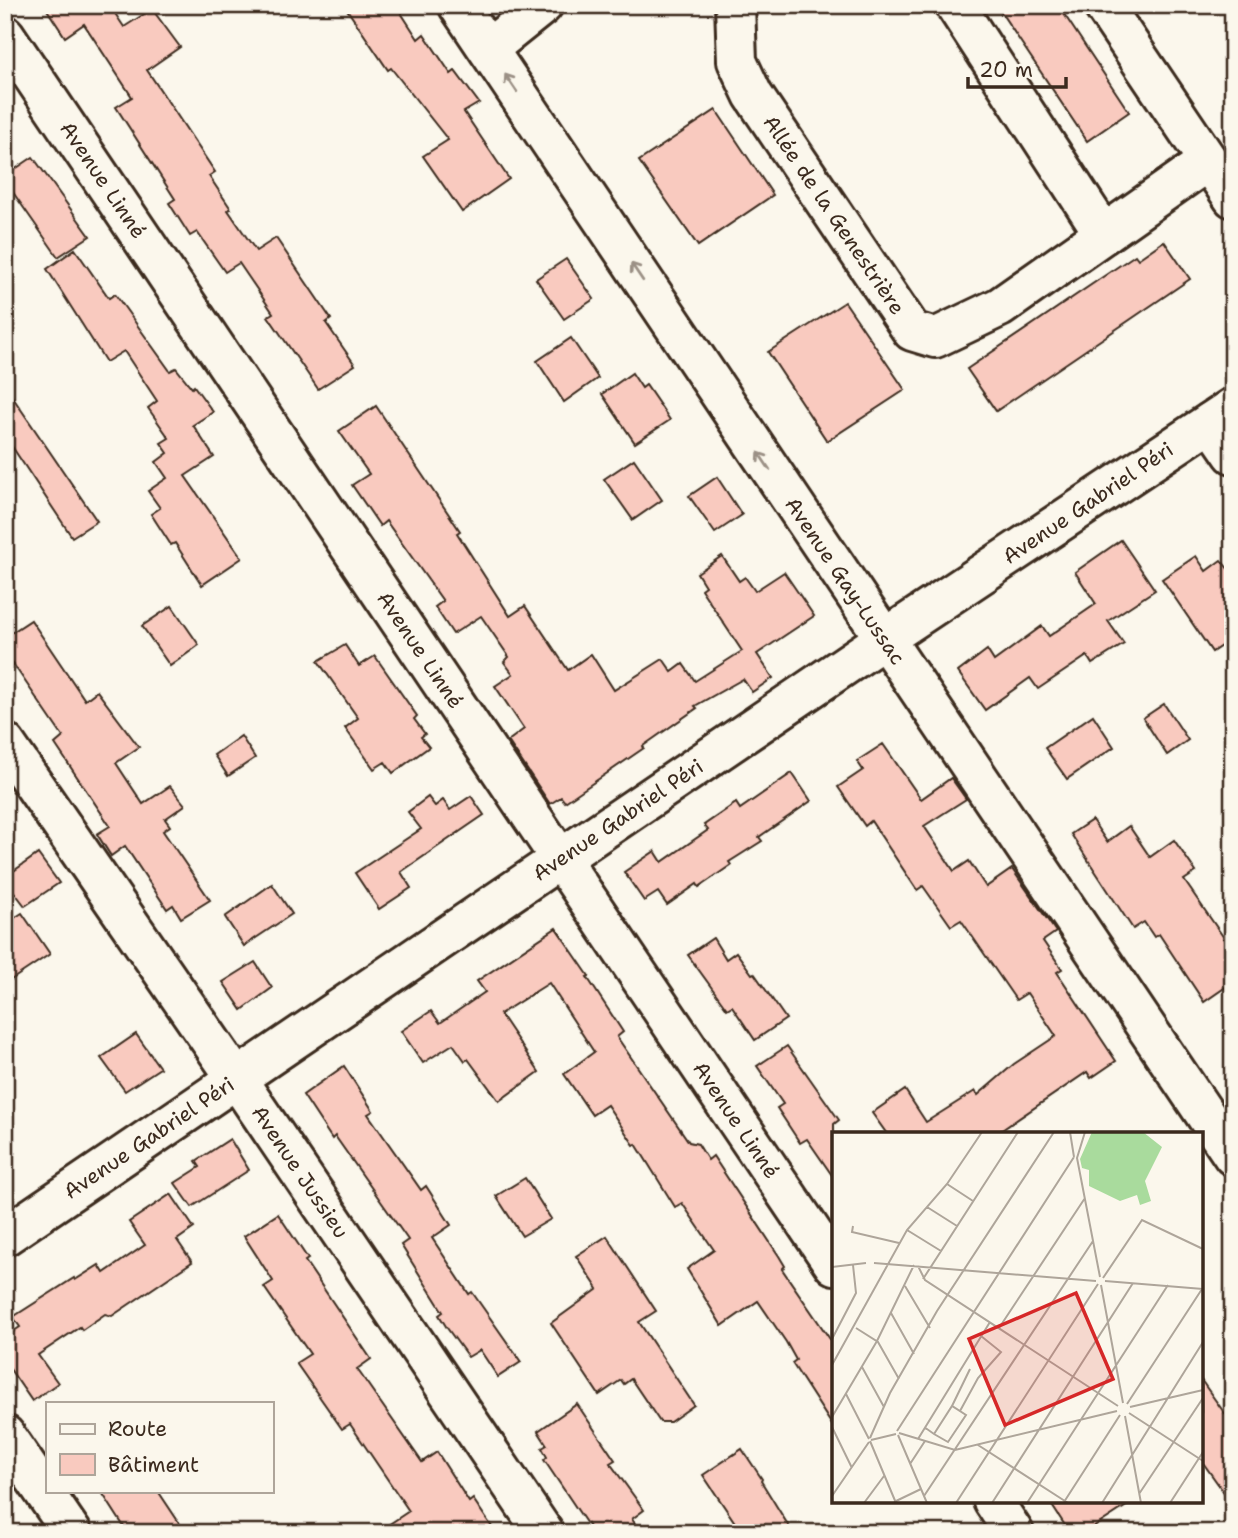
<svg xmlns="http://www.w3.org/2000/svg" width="1238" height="1538" font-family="'Shantell Sans',sans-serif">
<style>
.building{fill:#f9cabf;stroke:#3b2a1e;stroke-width:2}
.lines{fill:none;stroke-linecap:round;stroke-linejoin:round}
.minor-casing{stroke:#3b2a1e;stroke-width:44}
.minor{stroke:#fbf7ec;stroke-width:38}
.oneway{stroke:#9b9085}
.labels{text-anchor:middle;stroke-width:7;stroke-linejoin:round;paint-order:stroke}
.street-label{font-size:21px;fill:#3b2a1e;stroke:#fbf7ec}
.inset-road{fill:none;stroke:#aea59a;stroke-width:2}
.view{fill:#d62828;fill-opacity:0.15;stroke:#d62828;stroke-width:3.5}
.inset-edge{fill:none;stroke:#3b2a1e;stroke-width:3.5}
</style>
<rect width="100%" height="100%" fill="#fbf7ec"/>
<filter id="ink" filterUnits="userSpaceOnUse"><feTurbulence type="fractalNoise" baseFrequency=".0143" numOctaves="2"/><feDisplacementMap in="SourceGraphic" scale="14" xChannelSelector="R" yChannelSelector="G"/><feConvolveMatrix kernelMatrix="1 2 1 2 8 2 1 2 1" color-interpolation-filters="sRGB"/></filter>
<g filter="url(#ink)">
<!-- building -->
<g class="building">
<polygon points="44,5 111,5 110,6 124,27 152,9 180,47 147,70 215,172 209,176 231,209 228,210 256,251 276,238 331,319 326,323 355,365 318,389 268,316 273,313 239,263 225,272 197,232 190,236 169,203 175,199 116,107 132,97 84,24 65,37"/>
<polygon points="344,5 396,5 418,39 424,34 451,74 455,71 479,103 464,112 509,179 462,212 423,156 448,140 391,68 388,70"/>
<polygon points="996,5 1058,5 1129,112 1087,141"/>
<polygon points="716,110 773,195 698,246 639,161"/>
<polygon points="33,157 90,236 58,257 5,181 5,176"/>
<polygon points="1164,241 1190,279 996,411 967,369 1135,255 1138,259"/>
<polygon points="75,249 109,298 115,294 170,371 176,368 192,388 194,386 213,412 193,425 214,457 185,476 242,558 202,585 175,543 171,545 151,514 160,508 148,491 167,478 156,462 168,453 161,443 169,438 148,408 157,401 124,351 106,362 47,269"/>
<polygon points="566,259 594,299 564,319 536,279"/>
<polygon points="845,302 905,390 827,441 768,352"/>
<polygon points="571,338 598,378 564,402 537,361"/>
<polygon points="632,373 642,388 646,385 670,420 635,443 602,394"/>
<polygon points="5,386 97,521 72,537 5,436"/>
<polygon points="376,406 460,531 457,533 510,616 525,606 568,670 591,654 614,690 663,659 672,672 683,664 695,681 742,651 701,589 705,586 697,573 722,556 739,581 745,577 755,591 784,572 814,616 757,654 773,678 752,692 743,679 695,706 697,708 643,746 644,748 565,802 561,797 550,804 508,741 524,729 495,686 513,674 504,662 509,657 481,616 453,634 435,607 443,601 386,521 380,526 352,485 369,474 339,431"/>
<polygon points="634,459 662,500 633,520 604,479"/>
<polygon points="717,477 742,515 715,533 689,496"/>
<polygon points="1121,540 1155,590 1108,621 1124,644 1092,664 1087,656 1038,689 1030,678 985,710 958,672 987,650 994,661 1042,626 1049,636 1096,604 1075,572"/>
<polygon points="1196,556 1206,571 1221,560 1233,575 1233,638 1212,652 1162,579"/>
<polygon points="172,606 199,645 170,666 142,626"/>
<polygon points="31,620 85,700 97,691 139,747 116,763 143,804 170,786 185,805 165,819 170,826 163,831 210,900 181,918 173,905 167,909 125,846 111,856 97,834 110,826 55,744 63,737 5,652 5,637"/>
<polygon points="345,645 359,666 375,656 417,716 414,719 425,734 421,737 429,747 393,773 385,762 374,769 345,728 358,718 318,661"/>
<polygon points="1164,704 1188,740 1167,755 1143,718"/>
<polygon points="1093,715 1114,747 1067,779 1045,748"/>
<polygon points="241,736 255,758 228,776 214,755"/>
<polygon points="883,744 921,799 951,778 966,799 924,826 954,871 969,861 986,887 1012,869 1056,932 1043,941 1062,969 1057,972 1116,1061 1091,1078 1087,1072 996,1134 887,1134 872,1113 905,1090 926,1122 975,1091 978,1095 1014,1064 1056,1036 1027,993 1016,1000 961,920 951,926 923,886 917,890 871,821 865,826 838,787 863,770 857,761"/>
<polygon points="792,773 811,801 759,837 762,841 729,862 731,865 699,887 697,884 667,905 658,892 644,901 624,872 655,851 662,862 708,830 704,825 736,803 740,809"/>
<polygon points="471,796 484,815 401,872 411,888 379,909 355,873 421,829 408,812 428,797 435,806 443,800 450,810"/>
<polygon points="1092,820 1107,842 1129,826 1150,857 1174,840 1196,872 1184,880 1233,951 1233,982 1204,1002 1159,934 1154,937 1144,922 1133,929 1071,834"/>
<polygon points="38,854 59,883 25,906 5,880 5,877"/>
<polygon points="272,884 292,914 244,946 225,917"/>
<polygon points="22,913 50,954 5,984 5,924"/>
<polygon points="556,928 589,976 587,977 623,1032 617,1037 689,1142 698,1144 708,1160 713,1156 779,1256 785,1266 782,1269 834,1345 834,1428 792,1363 796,1360 786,1342 758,1301 722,1326 687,1269 714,1250 682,1203 675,1207 636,1144 634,1145 607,1105 592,1115 564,1074 594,1052 549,983 500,1014 539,1072 499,1101 468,1059 465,1061 453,1044 423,1063 401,1031 431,1011 440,1023 485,992 477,981"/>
<polygon points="713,938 726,959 736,952 752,974 754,973 786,1019 755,1040 732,1006 727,1009 688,955"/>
<polygon points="255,962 272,988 242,1010 223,982"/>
<polygon points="136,1034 160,1068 125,1091 101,1058"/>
<polygon points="787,1046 839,1120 834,1124 834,1178 807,1139 800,1143 777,1108 783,1104 757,1066"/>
<polygon points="344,1066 373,1111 368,1114 421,1190 426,1186 451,1225 432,1238 469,1294 472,1292 521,1362 498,1377 480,1350 468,1357 447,1328 439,1315 443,1312 401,1245 408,1240 335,1136 332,1139 303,1095"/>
<polygon points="230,1139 249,1170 192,1207 175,1183 200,1167 196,1161"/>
<polygon points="525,1178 551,1219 522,1236 496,1196"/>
<polygon points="171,1194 194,1228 177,1240 192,1262 112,1316 105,1314 82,1330 80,1327 38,1355 58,1383 32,1401 5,1362 5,1337 20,1327 13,1317 74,1278 75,1280 99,1265 104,1273 145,1245 129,1222"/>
<polygon points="278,1214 308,1259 305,1261 371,1359 357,1369 362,1376 422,1462 437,1452 469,1502 473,1499 496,1533 376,1533 409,1511 350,1424 342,1429 296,1363 310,1354 264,1287 273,1281 244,1236"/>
<polygon points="607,1236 656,1311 639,1322 694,1405 670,1422 660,1422 631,1379 624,1384 621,1380 599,1395 551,1323 598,1289 576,1256"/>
<polygon points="1201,1380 1233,1425 1233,1505 1201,1460"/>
<polygon points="577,1404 615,1460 610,1463 644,1510 632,1519 641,1533 593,1533 544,1460 547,1457 542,1448 547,1445 538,1431"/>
<polygon points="742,1449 762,1479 761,1481 793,1533 742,1533 703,1475"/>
<polygon points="101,1491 158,1491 186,1533 128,1533"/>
<polygon points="1049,1501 1134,1501 1085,1533 1070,1533"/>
</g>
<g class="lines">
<!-- minor casing -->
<g class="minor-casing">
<g id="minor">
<polyline points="458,5 1233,1156"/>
<polyline points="735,5 737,61 753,95 912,331 935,338 1000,307 1208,161"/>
<polyline points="955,5 1104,234"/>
<polyline points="1103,5 1233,198"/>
<polyline points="5,35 834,1265"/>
<polyline points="488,49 543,5"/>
<polyline points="1211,422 1233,454"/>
<polyline points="5,743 247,1094 544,1533"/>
<polyline points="5,1236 884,639 1233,407"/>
<polyline points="5,1435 72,1533"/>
<polyline points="993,1501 1014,1533"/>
</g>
</g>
<!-- minor -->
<use href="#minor" class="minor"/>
</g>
<!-- one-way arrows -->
<defs><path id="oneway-shaft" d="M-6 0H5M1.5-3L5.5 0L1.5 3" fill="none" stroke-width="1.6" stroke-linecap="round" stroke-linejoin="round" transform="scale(1.75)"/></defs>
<g class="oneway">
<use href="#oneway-shaft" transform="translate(511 83) rotate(-124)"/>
<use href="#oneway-shaft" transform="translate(637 272) rotate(-124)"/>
<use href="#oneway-shaft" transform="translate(764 461) rotate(-124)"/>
</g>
</g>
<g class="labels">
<!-- street labels -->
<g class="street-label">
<text transform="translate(103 180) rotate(56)" y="7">Avenue Linné</text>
<text transform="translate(834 215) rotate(56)" y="7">Allée de la Genestrière</text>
<text transform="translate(1088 503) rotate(-34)" y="7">Avenue Gabriel Péri</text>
<text transform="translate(845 581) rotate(56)" y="7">Avenue Gay-Lussac</text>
<text transform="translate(420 650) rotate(56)" y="7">Avenue Linné</text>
<text transform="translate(618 820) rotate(-34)" y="7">Avenue Gabriel Péri</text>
<text transform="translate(736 1120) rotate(56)" y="7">Avenue Linné</text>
<text transform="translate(149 1138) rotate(-34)" y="7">Avenue Gabriel Péri</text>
<text transform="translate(300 1172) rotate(56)" y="7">Avenue Jussieu</text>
</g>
</g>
<!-- overview -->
<g transform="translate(832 1132)">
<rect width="371" height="371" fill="#fbf7ec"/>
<path d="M260 0H311L330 15 313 49 319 69 308 73 305 63 288 69 257 54V38L250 36 248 27Z" fill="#a9db9d"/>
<path class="inset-road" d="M238 0 242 25M253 0 245 26 268 145M115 52 141 69M95 75 125 94M21 94 20 100 67 111M75 98 109 119M42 131 264 149M86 134 93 148 286 274M0 135 34 131M271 146 310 88 371 117M91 147 186 0M273 149 371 157M269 153 291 271M73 154 98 196M59 181 82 222M24 196 46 210 67 247M167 196 253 66M0 207 24 161 21 133M0 233 75 98 115 52 150 0M30 235 52 275M14 262 37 307M295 272 370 157M120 274 138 237M298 275 371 258M128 279 146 246 169 220 149 204M297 281 371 329M293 284 309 371M0 285 45 209 82 133M0 295 20 336M93 296 95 297 102 302 116 310 134 283 120 274 102 302M65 299 242 25M67 301 123 318 285 279M66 303 95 371M38 306 58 261 105 179 222 0M86 307 158 190M39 308 64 302M38 309 64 371M146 313 236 371M78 332 93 309M307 362 371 266M0 364 37 310M92 364 261 109M62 370 89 357M232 370 288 283M32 371 52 344M124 371 266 152M160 371 301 151M195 371 336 153M270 371 371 210M338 371 371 320"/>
<path class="view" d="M244 161 281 247 173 293 137 207Z"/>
<rect width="371" height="371" class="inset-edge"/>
</g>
<!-- margin -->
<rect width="1238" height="1538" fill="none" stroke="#fbf7ec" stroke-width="28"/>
<rect x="14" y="14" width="1210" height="1510" fill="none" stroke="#3b2a1e" stroke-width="2.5" filter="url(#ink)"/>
<!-- legend -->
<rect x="46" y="1402" width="228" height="91" fill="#fbf7ec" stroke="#aea59a" stroke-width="2"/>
<rect x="60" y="1424" width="35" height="10" fill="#fbf7ec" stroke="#aea59a" stroke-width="2"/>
<text x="108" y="1436" font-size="21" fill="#3b2a1e">Route</text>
<rect x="60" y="1454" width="35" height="21" fill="#f9cabf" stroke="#aea59a" stroke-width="2"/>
<text x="108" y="1472" font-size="21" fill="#3b2a1e">Bâtiment</text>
<!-- scale -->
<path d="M968 77v10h98v-10" fill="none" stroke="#3b2a1e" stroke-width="3.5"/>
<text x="979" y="77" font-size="21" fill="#3b2a1e" stroke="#fbf7ec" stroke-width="5" paint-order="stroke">20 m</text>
</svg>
